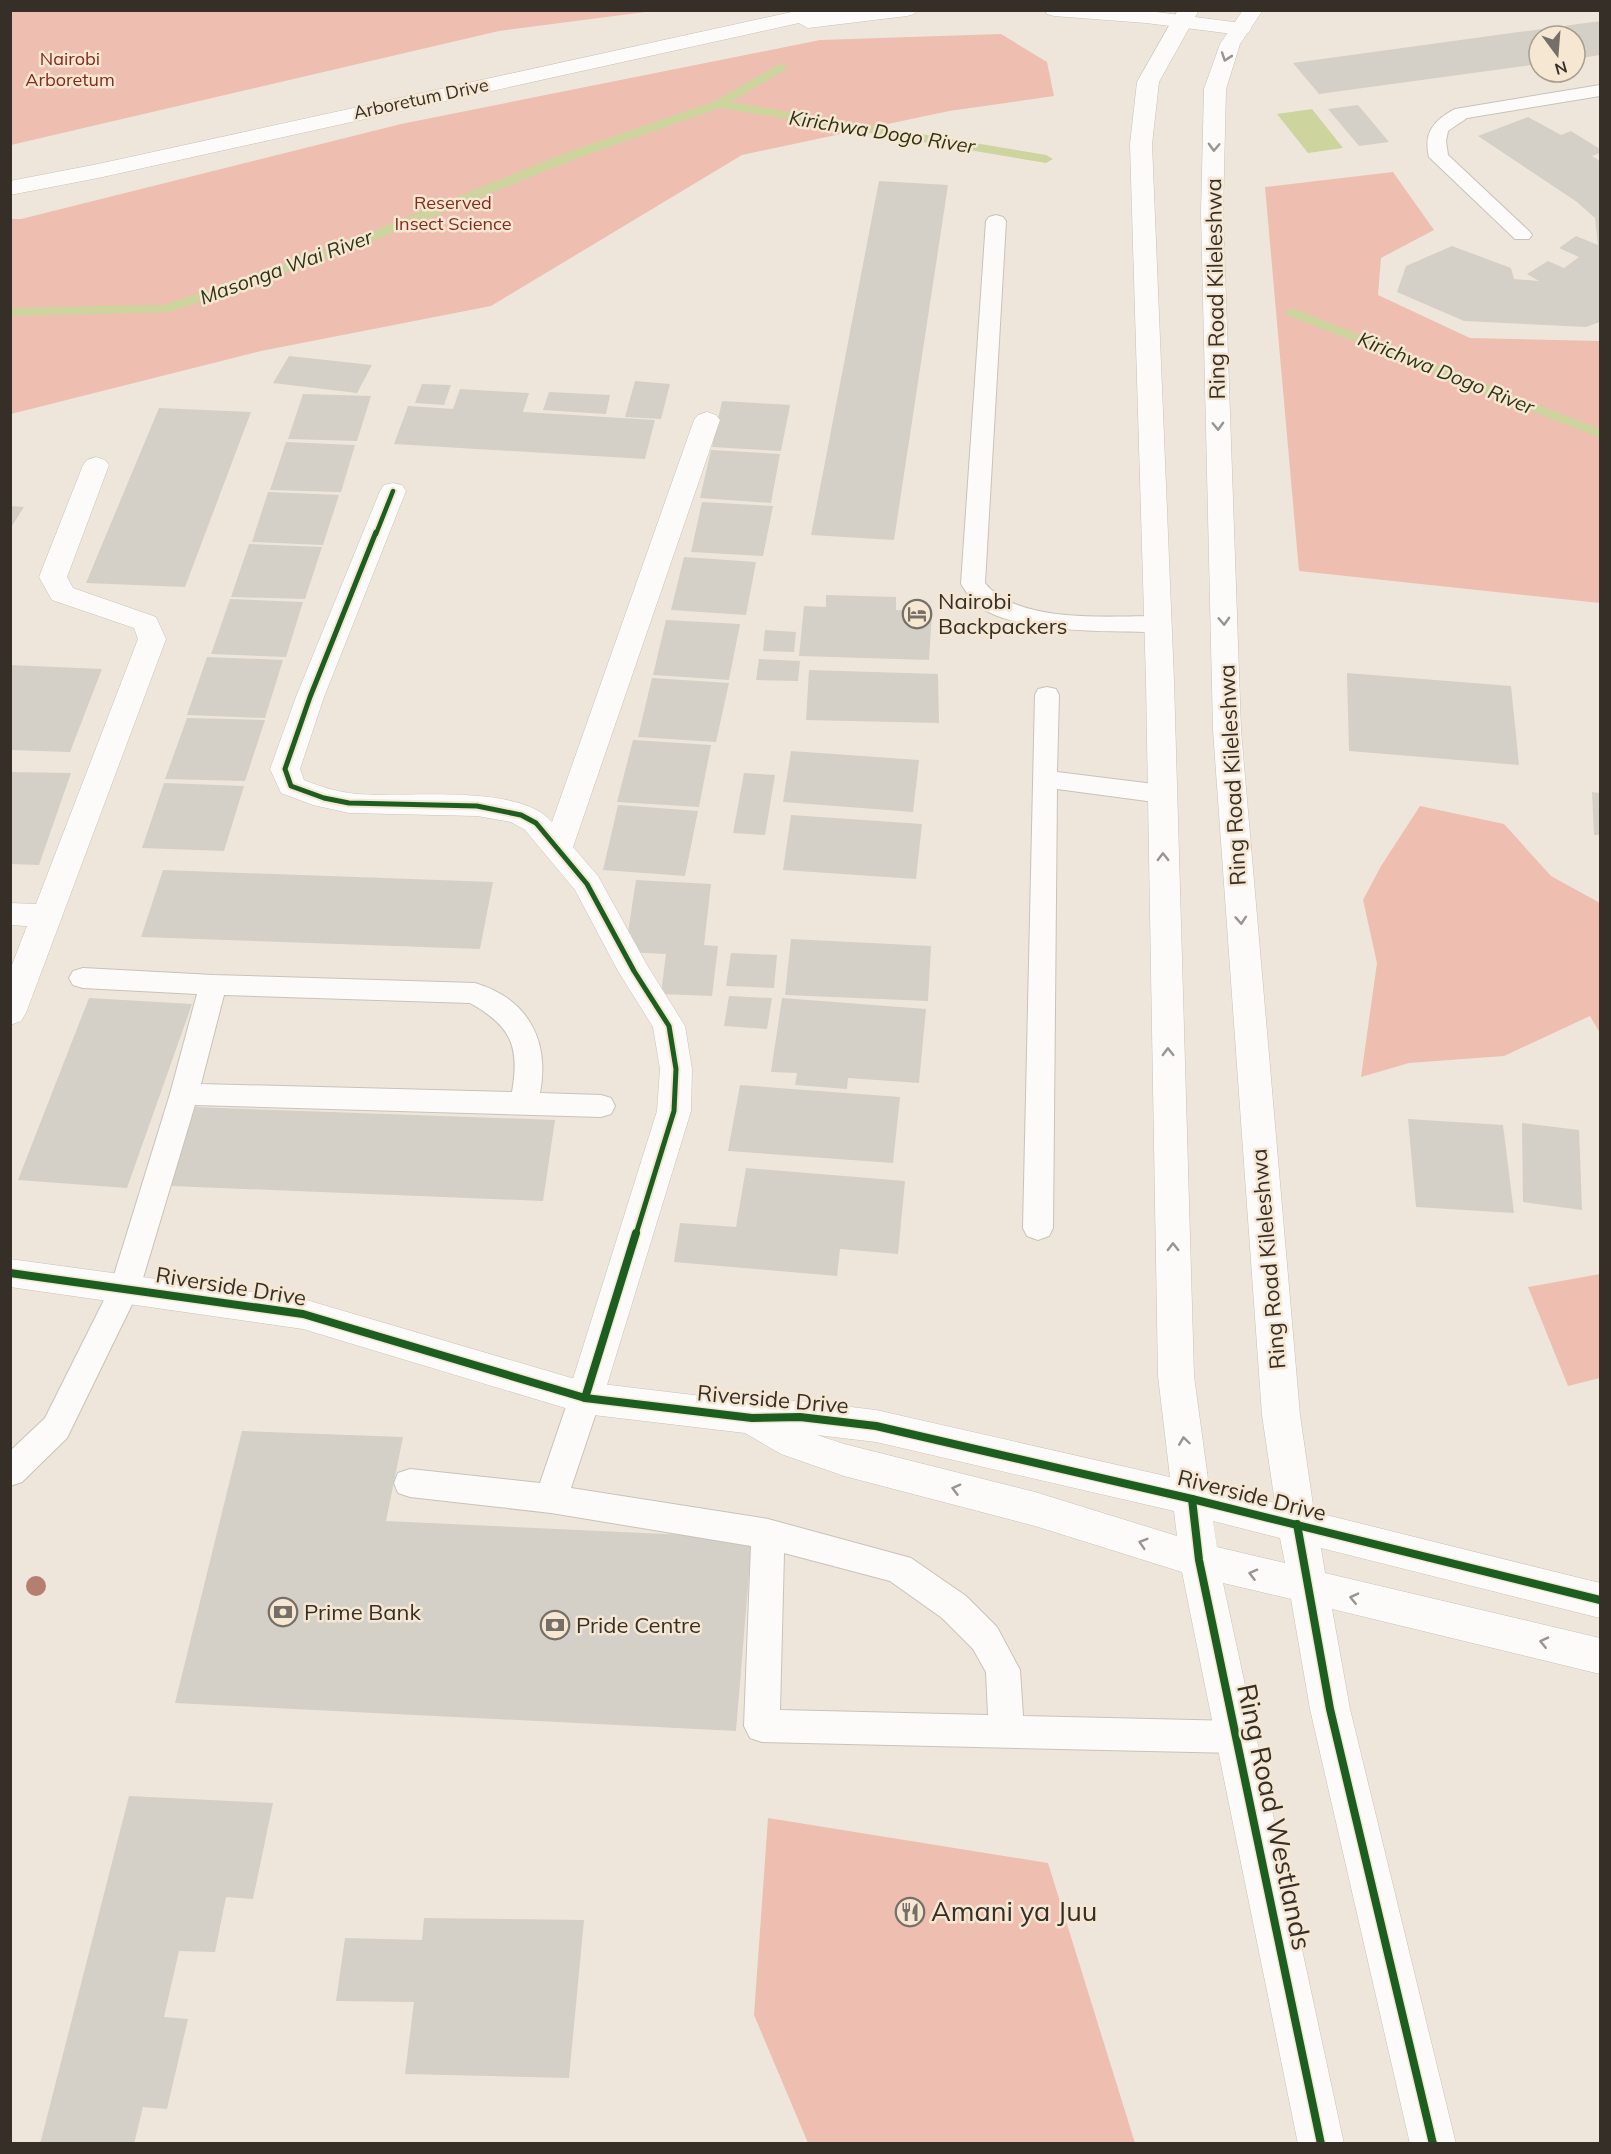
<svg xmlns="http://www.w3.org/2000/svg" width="1611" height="2154" font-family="Mulish,sans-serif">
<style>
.green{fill:#eebfb1}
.water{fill:#cdd49d}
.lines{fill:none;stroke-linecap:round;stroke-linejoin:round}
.stream{fill:#cdd49d;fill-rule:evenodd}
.building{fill:#d4d0c7}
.lane-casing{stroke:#c8c2b9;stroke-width:2}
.street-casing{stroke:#c8c2b9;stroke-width:1}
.secondary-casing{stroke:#c8c2b9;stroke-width:1}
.lane{fill:#fcfbfa;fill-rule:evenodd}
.street{fill:#fcfbfa;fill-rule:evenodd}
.secondary{fill:#fcfbfa;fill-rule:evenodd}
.cycleway-far2-casing{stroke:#f6e7d3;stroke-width:8}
.cycleway-far1-casing{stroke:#f6e7d3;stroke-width:9}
.cycleway-casing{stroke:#f6e7d3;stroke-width:11}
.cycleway-far2{stroke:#1b5e20;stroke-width:4.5}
.cycleway-far1{stroke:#1b5e20;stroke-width:5}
.cycleway{stroke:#1b5e20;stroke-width:8}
.tree{fill:#b47e71}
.oneway{stroke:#989591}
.labels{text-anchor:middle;stroke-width:5;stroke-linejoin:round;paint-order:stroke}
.far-park-label{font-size:18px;fill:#85291a;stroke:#f6e7d3}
.far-street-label{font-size:18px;fill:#352f28;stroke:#f6e7d3}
.far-water-label{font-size:20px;font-style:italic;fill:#2e3313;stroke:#f6e7d3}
.street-label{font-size:22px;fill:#352f28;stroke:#f6e7d3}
.poi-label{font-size:22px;fill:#352f28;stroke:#f6e7d3;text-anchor:start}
.near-street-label{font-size:27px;fill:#352f28;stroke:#f6e7d3}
.near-poi-label{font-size:27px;fill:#352f28;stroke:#f6e7d3;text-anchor:start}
</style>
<rect width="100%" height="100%" fill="#eee6db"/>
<!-- green -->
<g class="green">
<polygon points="10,11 11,10 653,11 499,31 11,145"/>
<polygon points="1001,34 1047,62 1054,96 949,111 742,155 491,306 261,351 11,414 11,219 21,219 401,124 820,40"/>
<polygon points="1393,172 1434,230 1381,258 1378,295 1470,338 1600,341 1600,603 1299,571 1265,187"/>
<polygon points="1420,806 1504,824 1551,876 1600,903 1600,1033 1590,1016 1504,1056 1409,1063 1361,1077 1377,963 1363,900 1381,866"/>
<polygon points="1600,1274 1600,1378 1568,1386 1528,1287"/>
<polygon points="768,1818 1048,1863 1135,2143 808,2143 754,2015"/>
</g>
<!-- water -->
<polygon class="water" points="1312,109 1343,148 1308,153 1277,114"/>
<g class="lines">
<!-- stream -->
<g class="stream">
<polygon points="781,63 787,67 785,70 731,102 1046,155 1053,159 1046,163 720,108 578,158 348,251 170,312 10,316 10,308 164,305 338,245 568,152 715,101"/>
<polygon points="1292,308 1600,429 1600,438 1287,315 1285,312"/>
</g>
</g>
<!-- building -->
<g class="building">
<polygon points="1600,21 1600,55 1575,59 1575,36 1539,36 1539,64 1319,94 1293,63"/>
<polygon points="1358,105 1389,142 1359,146 1328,109"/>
<polygon points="1528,117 1561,135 1571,131 1600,149 1600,153 1592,156 1600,161 1600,322 1586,327 1464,321 1397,292 1406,266 1452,246 1511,268 1514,279 1539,281 1527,274 1548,261 1564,268 1579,257 1559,248 1576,236 1598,245 1595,218 1577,202 1478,136"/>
<polygon points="879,181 948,185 894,540 811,535"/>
<polygon points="289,356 372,365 357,393 273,383"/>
<polygon points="635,381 670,384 661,419 625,417"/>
<polygon points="422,384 451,385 444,405 415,403"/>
<polygon points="460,389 529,393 523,412 655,420 645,459 394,444 408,406 453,409"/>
<polygon points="549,392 610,395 606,414 543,410"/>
<polygon points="303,394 371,396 357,441 288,439"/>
<polygon points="722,401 790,405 781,451 712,447"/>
<polygon points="159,408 251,412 185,587 86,583"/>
<polygon points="286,442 355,445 341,492 270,490"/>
<polygon points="711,450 780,454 771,503 700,498"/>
<polygon points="268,492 339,495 323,545 252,542"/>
<polygon points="702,502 773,506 763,556 691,552"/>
<polygon points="10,506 24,507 10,529"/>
<polygon points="249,544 322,547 305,599 231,597"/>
<polygon points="684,557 756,562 746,615 671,610"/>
<polygon points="826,595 896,597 896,610 932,611 929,660 799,656 804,606 826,607"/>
<polygon points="230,599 303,602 286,657 211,654"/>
<polygon points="666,620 740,624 729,680 653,675"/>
<polygon points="765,630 796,632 794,652 763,651"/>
<polygon points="207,657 283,660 265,718 187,715"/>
<polygon points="759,659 800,661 798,681 756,680"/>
<polygon points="10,665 102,669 70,752 10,750"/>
<polygon points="809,670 938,674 939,723 806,720"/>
<polygon points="1347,673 1511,686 1519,765 1349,751"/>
<polygon points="652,678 729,683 716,742 638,737"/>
<polygon points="187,718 265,720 245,781 165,779"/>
<polygon points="633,740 711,745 699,807 617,802"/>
<polygon points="791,751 919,760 913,812 783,802"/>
<polygon points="10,772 71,773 39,865 10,864"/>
<polygon points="744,773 775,775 765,835 733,833"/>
<polygon points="164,783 244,786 224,851 142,848"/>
<polygon points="1592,792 1600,793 1600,835 1594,835"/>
<polygon points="618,805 698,811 685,876 603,870"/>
<polygon points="791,815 922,824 916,879 783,870"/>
<polygon points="163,870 493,882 480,949 141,937"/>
<polygon points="636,880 711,884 704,945 718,946 712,996 661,994 666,954 625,952"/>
<polygon points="791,939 931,946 928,1001 785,995"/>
<polygon points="731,953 777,955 774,988 726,986"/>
<polygon points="729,996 772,998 767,1029 724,1026"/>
<polygon points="89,998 192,1004 127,1188 18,1180"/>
<polygon points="782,998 926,1009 919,1083 848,1078 847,1089 795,1085 797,1073 771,1072"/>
<polygon points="740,1085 900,1097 893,1163 728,1151"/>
<polygon points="194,1107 555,1120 543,1201 171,1186"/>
<polygon points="1408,1119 1503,1125 1514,1213 1416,1207"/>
<polygon points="1522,1123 1579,1130 1582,1210 1523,1202"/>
<polygon points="746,1168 905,1181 898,1254 840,1249 837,1276 674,1262 680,1223 736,1227"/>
<polygon points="242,1431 403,1437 386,1521 752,1538 736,1731 175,1703"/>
<polygon points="129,1796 273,1803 253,1899 226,1897 215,1952 179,1951 164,2017 188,2019 167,2109 143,2107 134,2144 40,2144"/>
<polygon points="424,1918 584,1920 569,2078 405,2074 414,2002 336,2001 345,1938 422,1940"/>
</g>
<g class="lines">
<!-- lane casing -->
<g class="lane-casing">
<g id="lane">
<path d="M1600 85V96L1467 118 1448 131 1446 141 1448 155 1529 231 1532 235 1529 239H1515L1429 157C1423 133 1434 120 1455 109Z"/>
<path d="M996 215 1003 217 1006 221 985 583C1017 624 1110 616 1158 616L1166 619 1170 624 1166 629 1158 632C1114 631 1008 634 975 603 970 598 965 590 961 584L986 221 989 217Z"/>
<polygon points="1047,687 1056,689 1059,695 1057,772 1162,785 1171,788 1175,794 1171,800 1162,803 1057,789 1053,1228 1049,1236 1038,1240 1027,1236 1023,1228 1035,695 1038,689"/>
<path d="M83 968 213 975 475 983C528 999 550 1040 540 1093L601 1095 611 1098 615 1106 611 1114 601 1117 195 1105 140 1288 67 1438 22 1482 10 1486V1451L45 1418 110 1288 170 1094 197 994 83 988 73 985 69 978 73 971ZM224 995 470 1003C511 1026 520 1046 512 1092L201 1084Z"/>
<path d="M585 1385 596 1389 601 1398 571 1488 768 1519 911 1558 966 1596 997 1627 1020 1670 1023 1716 1236 1721 1248 1725 1254 1737 1248 1749 1236 1753 762 1742 750 1738 744 1726 751 1546 551 1513 410 1497 398 1493 394 1483 398 1473 410 1469 540 1483 569 1398 574 1389ZM784 1553 890 1581 942 1618 973 1649 986 1672 988 1715 780 1710Z"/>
</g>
</g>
<!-- street casing -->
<g class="street-casing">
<g id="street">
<polygon points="801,10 917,10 914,14 907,16 808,28 799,23 98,178 10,195 10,181 98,164"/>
<polygon points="1044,10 1141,10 1241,23 1248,25 1251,29 1248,33 1241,35 1146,23 1054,16 1047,14"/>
<path d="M707 412 716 415 720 420 573 847 598 876 647 965 685 1026 692 1069 691 1111 603 1398 598 1409 585 1414 572 1409 567 1398 657 1111 660 1069 653 1027 618 971 575 890 525 830 511 822 477 816 349 813 313 805 281 793 270 769 296 697 380 491 384 485 393 483 402 485 406 491 324 697 300 769 304 780C321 787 338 792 357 794 405 798 519 783 552 822L694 420 698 415Z"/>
<polygon points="96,457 105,460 109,465 67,577 73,588 156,617 166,639 26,1013 21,1021 10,1025 10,970 27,926 10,925 10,903 36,904 138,639 134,628 52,600 39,577 83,465 87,460"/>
</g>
</g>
<!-- secondary casing -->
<g class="secondary-casing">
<path id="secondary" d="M1178 10H1199L1159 82 1152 144 1174 681 1194 1376 1209 1487 1275 1503 1262 1415 1213 730 1201 213 1204 89 1220 44 1243 10H1263L1240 44 1226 89 1223 213 1241 730 1300 1415 1314 1512 1600 1583V1618L1321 1548 1325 1573 1600 1638V1674L1332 1609 1350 1709 1456 2144H1410L1310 1709 1291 1599 1223 1583 1344 2144H1298L1182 1572 1035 1526 844 1476 781 1454 745 1433 585 1414 303 1329 10 1287V1259L303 1299 585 1382 752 1402 800 1401 876 1410 1170 1477 1158 1376 1146 681 1130 144 1137 82ZM817 1435 876 1442 1174 1511 1177 1536 1035 1492 844 1444ZM1213 1521 1280 1538 1285 1563 1217 1547Z"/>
</g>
<!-- lane -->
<use href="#lane" class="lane"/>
<!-- street -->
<use href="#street" class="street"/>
<!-- secondary -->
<use href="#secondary" class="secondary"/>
<!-- cycleway-far2 casing -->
<g class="cycleway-far2-casing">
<polyline id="cycleway-far2" points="376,534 393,491"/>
</g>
<!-- cycleway-far1 casing -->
<g class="cycleway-far1-casing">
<polyline id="cycleway-far1" points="376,532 310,697 285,769 291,786 324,798 349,803 477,806 521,815 536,823 587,884 634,971 669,1026 676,1069 674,1111 636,1234"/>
</g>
<!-- cycleway casing -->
<g class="cycleway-casing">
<g id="cycleway">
<polyline points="10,1273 303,1314 585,1398 752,1418 800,1417 876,1426 1192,1499 1600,1600"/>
<polyline points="585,1398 636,1233"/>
<polyline points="1192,1499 1199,1560 1321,2144"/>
<polyline points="1297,1524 1330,1709 1433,2144"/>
</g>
</g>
<!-- cycleway-far2 -->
<use href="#cycleway-far2" class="cycleway-far2"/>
<!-- cycleway-far1 -->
<use href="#cycleway-far1" class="cycleway-far1"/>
<!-- cycleway -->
<use href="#cycleway" class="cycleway"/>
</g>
<!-- trees -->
<circle class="tree" cx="36" cy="1586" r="10"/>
<!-- one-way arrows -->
<defs><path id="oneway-chevron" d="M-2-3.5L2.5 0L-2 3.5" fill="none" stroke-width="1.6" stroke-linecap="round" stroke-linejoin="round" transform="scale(1.5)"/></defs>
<g class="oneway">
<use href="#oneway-chevron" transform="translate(1226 57) rotate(109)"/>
<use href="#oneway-chevron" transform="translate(1214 147) rotate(92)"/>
<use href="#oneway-chevron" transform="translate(1218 426) rotate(88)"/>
<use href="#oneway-chevron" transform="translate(1224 621) rotate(88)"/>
<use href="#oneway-chevron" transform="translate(1163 857) rotate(-91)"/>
<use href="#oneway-chevron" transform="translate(1241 920) rotate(86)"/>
<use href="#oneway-chevron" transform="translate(1168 1052) rotate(-91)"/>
<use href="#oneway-chevron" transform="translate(1173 1247) rotate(-91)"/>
<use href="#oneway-chevron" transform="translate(1184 1441) rotate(-98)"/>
<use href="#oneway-chevron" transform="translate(956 1489) rotate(-165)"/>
<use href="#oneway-chevron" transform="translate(1143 1543) rotate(-163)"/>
<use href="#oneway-chevron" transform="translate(1253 1574) rotate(-166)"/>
<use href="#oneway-chevron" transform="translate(1354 1598) rotate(-167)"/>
<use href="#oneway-chevron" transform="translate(1544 1642) rotate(-167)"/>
</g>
<!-- icons -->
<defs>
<g id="hotel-ring" transform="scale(1.5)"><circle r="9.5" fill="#f6e7d3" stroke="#766f67" stroke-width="1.5"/><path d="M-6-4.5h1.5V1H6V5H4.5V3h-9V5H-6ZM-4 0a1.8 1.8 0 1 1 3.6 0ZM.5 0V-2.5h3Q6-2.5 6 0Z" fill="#766f67"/></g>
<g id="bank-ring" transform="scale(1.5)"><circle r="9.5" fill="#f6e7d3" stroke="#766f67" stroke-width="1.5"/><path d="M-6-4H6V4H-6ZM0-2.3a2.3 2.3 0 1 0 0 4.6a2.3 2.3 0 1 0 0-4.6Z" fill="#766f67"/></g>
<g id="restaurant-ring" transform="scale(1.5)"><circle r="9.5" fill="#f6e7d3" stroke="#766f67" stroke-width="1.5"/><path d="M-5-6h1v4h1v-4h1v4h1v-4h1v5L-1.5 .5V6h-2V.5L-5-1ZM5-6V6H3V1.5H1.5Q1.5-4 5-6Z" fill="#766f67"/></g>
</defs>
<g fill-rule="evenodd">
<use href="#hotel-ring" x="917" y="614"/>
<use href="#bank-ring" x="283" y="1612"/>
<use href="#bank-ring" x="555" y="1625"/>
<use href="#restaurant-ring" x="910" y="1912"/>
</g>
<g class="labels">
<!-- far-park labels -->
<g class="far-park-label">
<text x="70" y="65">Nairobi<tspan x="70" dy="21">Arboretum</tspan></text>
<text x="453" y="209">Reserved<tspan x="453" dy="21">Insect Science</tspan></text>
</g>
<!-- far-street labels -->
<g class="far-street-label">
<text transform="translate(421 99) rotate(-12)" y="6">Arboretum Drive</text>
</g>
<!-- far-water labels -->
<g class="far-water-label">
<text transform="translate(882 132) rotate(9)" y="7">Kirichwa Dogo River</text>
<text transform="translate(286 267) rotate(-20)" y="7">Masonga Wai River</text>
<text transform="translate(1446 373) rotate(22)" y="7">Kirichwa Dogo River</text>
</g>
<!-- street labels -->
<g class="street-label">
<text transform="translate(1215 289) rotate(-91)" y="8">Ring Road Kileleshwa</text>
<text transform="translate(1232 775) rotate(-93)" y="8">Ring Road Kileleshwa</text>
<text transform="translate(1268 1259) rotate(-95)" y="8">Ring Road Kileleshwa</text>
<text transform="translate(231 1286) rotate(9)" y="8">Riverside Drive</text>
<text transform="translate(773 1399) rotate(5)" y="8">Riverside Drive</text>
<text transform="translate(1252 1495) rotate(14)" y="8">Riverside Drive</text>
</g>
<!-- poi labels -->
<g class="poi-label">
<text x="938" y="609">Nairobi<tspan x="938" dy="25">Backpackers</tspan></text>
<text x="304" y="1620">Prime Bank</text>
<text x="576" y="1633">Pride Centre</text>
</g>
<!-- near-street labels -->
<g class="near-street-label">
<text transform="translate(1274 1817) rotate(78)" y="9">Ring Road Westlands</text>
</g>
<!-- near-poi labels -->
<g class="near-poi-label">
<text x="931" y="1921">Amani ya Juu</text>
</g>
</g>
<!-- border -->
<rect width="1611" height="2154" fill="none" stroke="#352f28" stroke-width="24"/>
<!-- north arrow -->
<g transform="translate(1557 54) rotate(164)"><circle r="28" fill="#f6e7d3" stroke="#a99d8f" stroke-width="1.5"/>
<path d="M0-4.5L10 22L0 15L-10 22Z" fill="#766f67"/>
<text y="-9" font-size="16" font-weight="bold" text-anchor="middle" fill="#352f28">N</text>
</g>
</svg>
